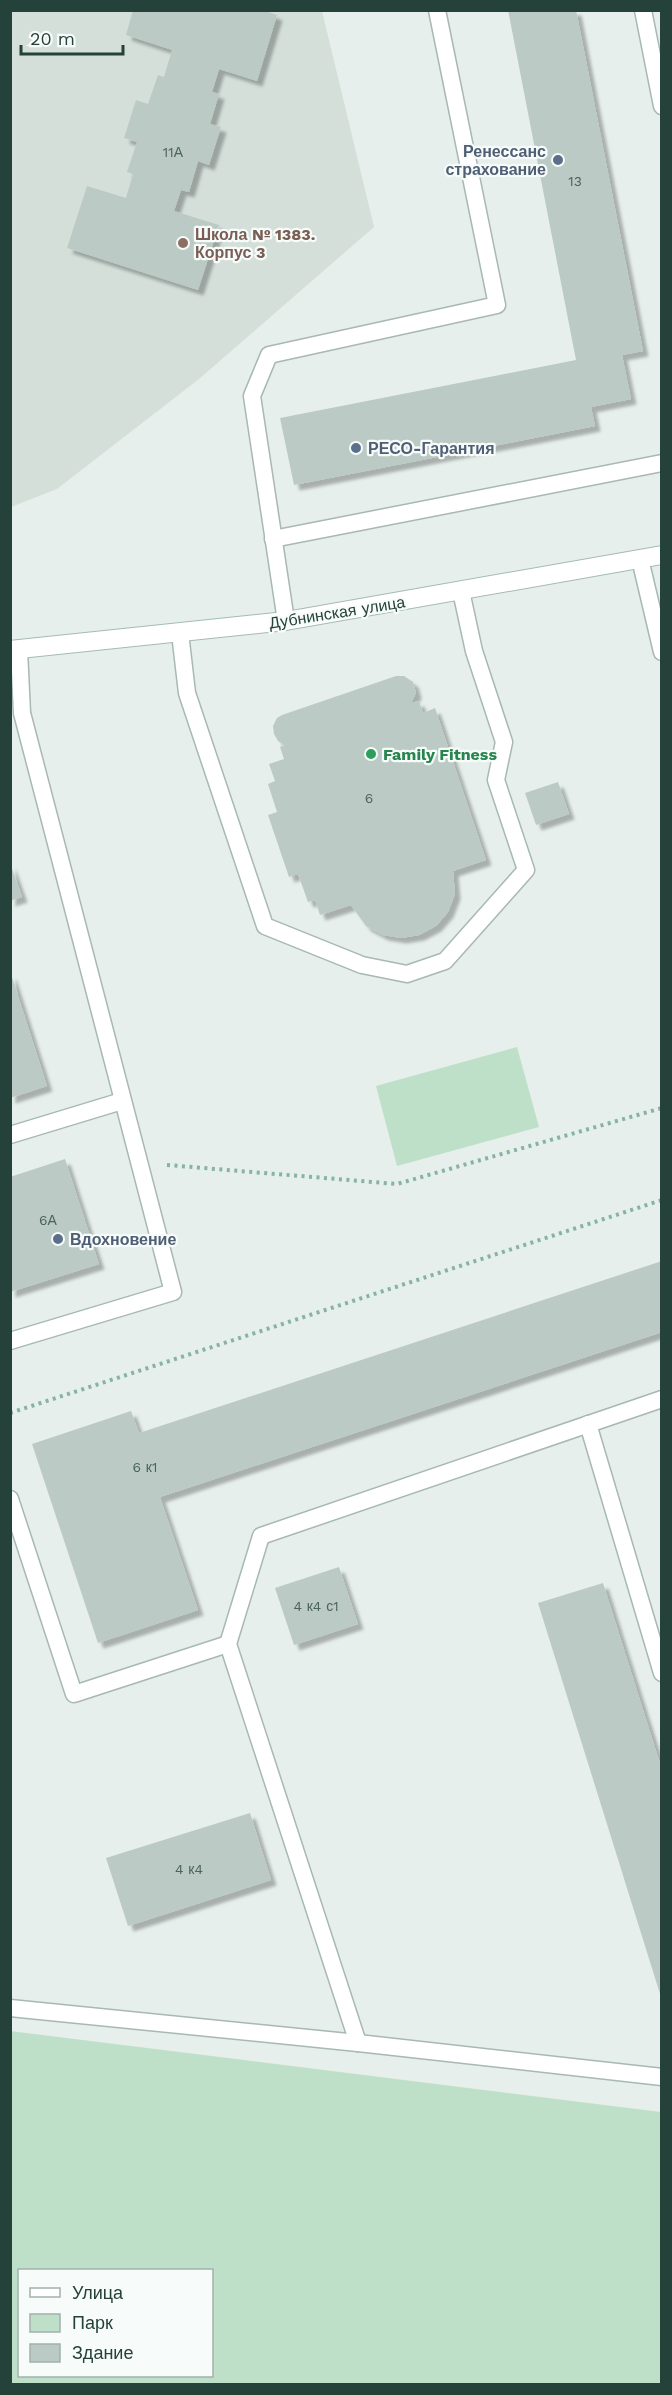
<svg xmlns="http://www.w3.org/2000/svg" width="672" height="2395" font-family="'Work Sans',sans-serif">
<style>
.built{fill:#d4dfda}
.green{fill:#bfe0c8;fill-rule:evenodd}
.building{fill:#bbcac4;filter:url(#shadow)}
.lines{fill:none;stroke-linecap:round;stroke-linejoin:round}
.service-casing{stroke:#a8b8b2;stroke-width:19}
.secondary-casing{stroke:#a4bbb3;stroke-width:20}
.path{stroke:#86b3a5;stroke-width:4;stroke-dasharray:3 4.5;stroke-linecap:butt}
.service{stroke:#fff;stroke-width:16}
.secondary{stroke:#fff;stroke-width:18}
.service-dot{fill:#5c6f8a;stroke:#f7fbf9;stroke-width:2}
.education-dot{fill:#8d6e63;stroke:#f7fbf9;stroke-width:2}
.leisure-dot{fill:#2e9e5b;stroke:#f7fbf9;stroke-width:2}
.labels{text-anchor:middle;stroke-width:4.5;stroke-linejoin:round;paint-order:stroke}
.number-label{font-size:14px;fill:#4a645c}
.service-label{font-size:16px;font-weight:bold;fill:#4e5e75;stroke:#f7fbf9;text-anchor:start}
.education-label{font-size:16px;font-weight:bold;fill:#785e54;stroke:#f7fbf9;text-anchor:start}
.street-label{font-size:16px;fill:#24423a;stroke:#f7fbf9}
.leisure-label{font-size:16px;font-weight:bold;fill:#27864d;stroke:#f7fbf9;text-anchor:start}
</style>
<defs>
<filter id="shadow"><feDropShadow dx="5.5" dy="5.5" stdDeviation="1.5" flood-color="#0004"/></filter>
</defs>
<rect width="100%" height="100%" fill="#e6efeb"/>
<!-- built -->
<polygon class="built" points="11,11 322,11 374,227 199,379 57,489 11,507"/>
<!-- green -->
<g class="green">
<polygon points="517,1047 539,1127 397,1166 376,1086"/>
<path d="M10 2031 661 2112V2384H11ZM20 2270H212V2376H20Z"/>
</g>
<!-- building -->
<g class="building">
<polygon points="133,10 263,10 277,15 257,81 219,69 212,92 219,94 210,124 221,127 209,165 198,161 189,192 181,190 174,211 219,225 198,290 67,248 87,186 126,198 133,174 127,172 137,142 124,138 136,100 148,104 158,75 164,77 172,50 126,35"/>
<polygon points="508,10 576,10 643,351 622,355 631,399 591,407 595,426 294,485 280,418 576,360"/>
<polygon points="396,676 404,676 413,682 416,693 411,703 419,701 423,713 435,708 486,860 453,871 455,894 448,912 436,926 419,935 401,938 383,935 366,926 351,905 320,915 315,900 308,902 298,874 289,877 268,815 277,812 268,784 275,781 269,764 284,759 280,747 285,745 278,741 274,734 273,726 277,718 282,715"/>
<polygon points="558,782 569,814 536,825 525,793"/>
<polygon points="10,863 22,897 10,901"/>
<polygon points="11,974 47,1086 10,1098 10,975"/>
<polygon points="65,1159 99,1264 10,1292 10,1177"/>
<polygon points="662,1261 662,1332 160,1497 198,1610 98,1643 32,1444 131,1411 139,1433"/>
<polygon points="339,1567 358,1624 294,1645 275,1588"/>
<polygon points="603,1583 662,1770 661,1997 538,1603"/>
<polygon points="250,1813 271,1880 128,1926 106,1858"/>
</g>
<g class="lines">
<!-- service casing -->
<g class="service-casing">
<g id="service">
<polyline points="643,10 662,106"/>
<polyline points="273,539 662,463"/>
<polyline points="640,559 662,652"/>
<polyline points="286,621 252,396 269,355 497,305 437,10"/>
<polyline points="180,633 187,693 265,926 362,965 407,974 445,961 526,870 496,780 504,742 474,651 461,591"/>
<polyline points="10,1135 122,1101"/>
<polyline points="10,1341 173,1292 22,713 19,650"/>
<polyline points="588,1424 662,1673"/>
<polyline points="10,1499 74,1694 228,1644"/>
<polyline points="10,2008 358,2043 662,2077"/>
<polyline points="358,2043 228,1644 261,1536 662,1399"/>
</g>
</g>
<!-- secondary casing -->
<g class="secondary-casing">
<polyline id="secondary" points="10,650 286,621 662,555"/>
</g>
<!-- path -->
<g class="path">
<polyline points="167,1165 397,1184 662,1108"/>
<polyline points="10,1413 662,1200"/>
</g>
<!-- service -->
<use href="#service" class="service"/>
<!-- secondary -->
<use href="#secondary" class="secondary"/>
</g>
<!-- markers -->
<g class="service-dot">
<circle cx="558" cy="160" r="6"/>
<circle cx="356" cy="448" r="6"/>
<circle cx="58" cy="1239" r="6"/>
</g>
<circle class="education-dot" cx="183" cy="243" r="6"/>
<circle class="leisure-dot" cx="371" cy="754" r="6"/>
<g class="labels">
<!-- number labels -->
<g class="number-label">
<text x="173" y="157">11А</text>
<text x="575" y="186">13</text>
<text x="369" y="803">6</text>
<text x="48" y="1225">6А</text>
<text x="145" y="1472">6 к1</text>
<text x="316" y="1611">4 к4 с1</text>
<text x="189" y="1874">4 к4</text>
</g>
<!-- service labels -->
<g class="service-label">
<text x="546" y="157" text-anchor="end">Ренессанс<tspan x="546" dy="18">страхование</tspan></text>
<text x="368" y="454">РЕСО-Гарантия</text>
<text x="70" y="1245">Вдохновение</text>
</g>
<!-- education labels -->
<g class="education-label">
<text x="195" y="240">Школа № 1383.<tspan x="195" dy="18">Корпус 3</tspan></text>
</g>
<!-- street labels -->
<g class="street-label">
<text transform="translate(337 612) rotate(-9)" y="6">Дубнинская улица</text>
</g>
<!-- leisure labels -->
<g class="leisure-label">
<text x="383" y="760">Family Fitness</text>
</g>
</g>
<!-- border -->
<rect width="672" height="2395" fill="none" stroke="#24423a" stroke-width="24"/>
<!-- legend -->
<rect x="18" y="2269" width="195" height="108" fill="#f7fbf9" stroke="#a3b1ad" stroke-width="1.5"/>
<rect x="30" y="2288" width="30" height="9" fill="#ffffff" stroke="#a3b1ad" stroke-width="1.5"/>
<text x="72" y="2299" font-size="18" fill="#24423a">Улица</text>
<rect x="30" y="2314" width="30" height="18" fill="#bfe0c8" stroke="#a3b1ad" stroke-width="1.5"/>
<text x="72" y="2329" font-size="18" fill="#24423a">Парк</text>
<rect x="30" y="2344" width="30" height="18" fill="#bbcac4" stroke="#a3b1ad" stroke-width="1.5"/>
<text x="72" y="2359" font-size="18" fill="#24423a">Здание</text>
<!-- scale -->
<path d="M21 45v9h102v-9" fill="none" stroke="#24423a" stroke-width="3"/>
<text x="30" y="45" font-size="18" fill="#24423a" stroke="#f7fbf9" stroke-width="4.5" paint-order="stroke">20 m</text>
</svg>
